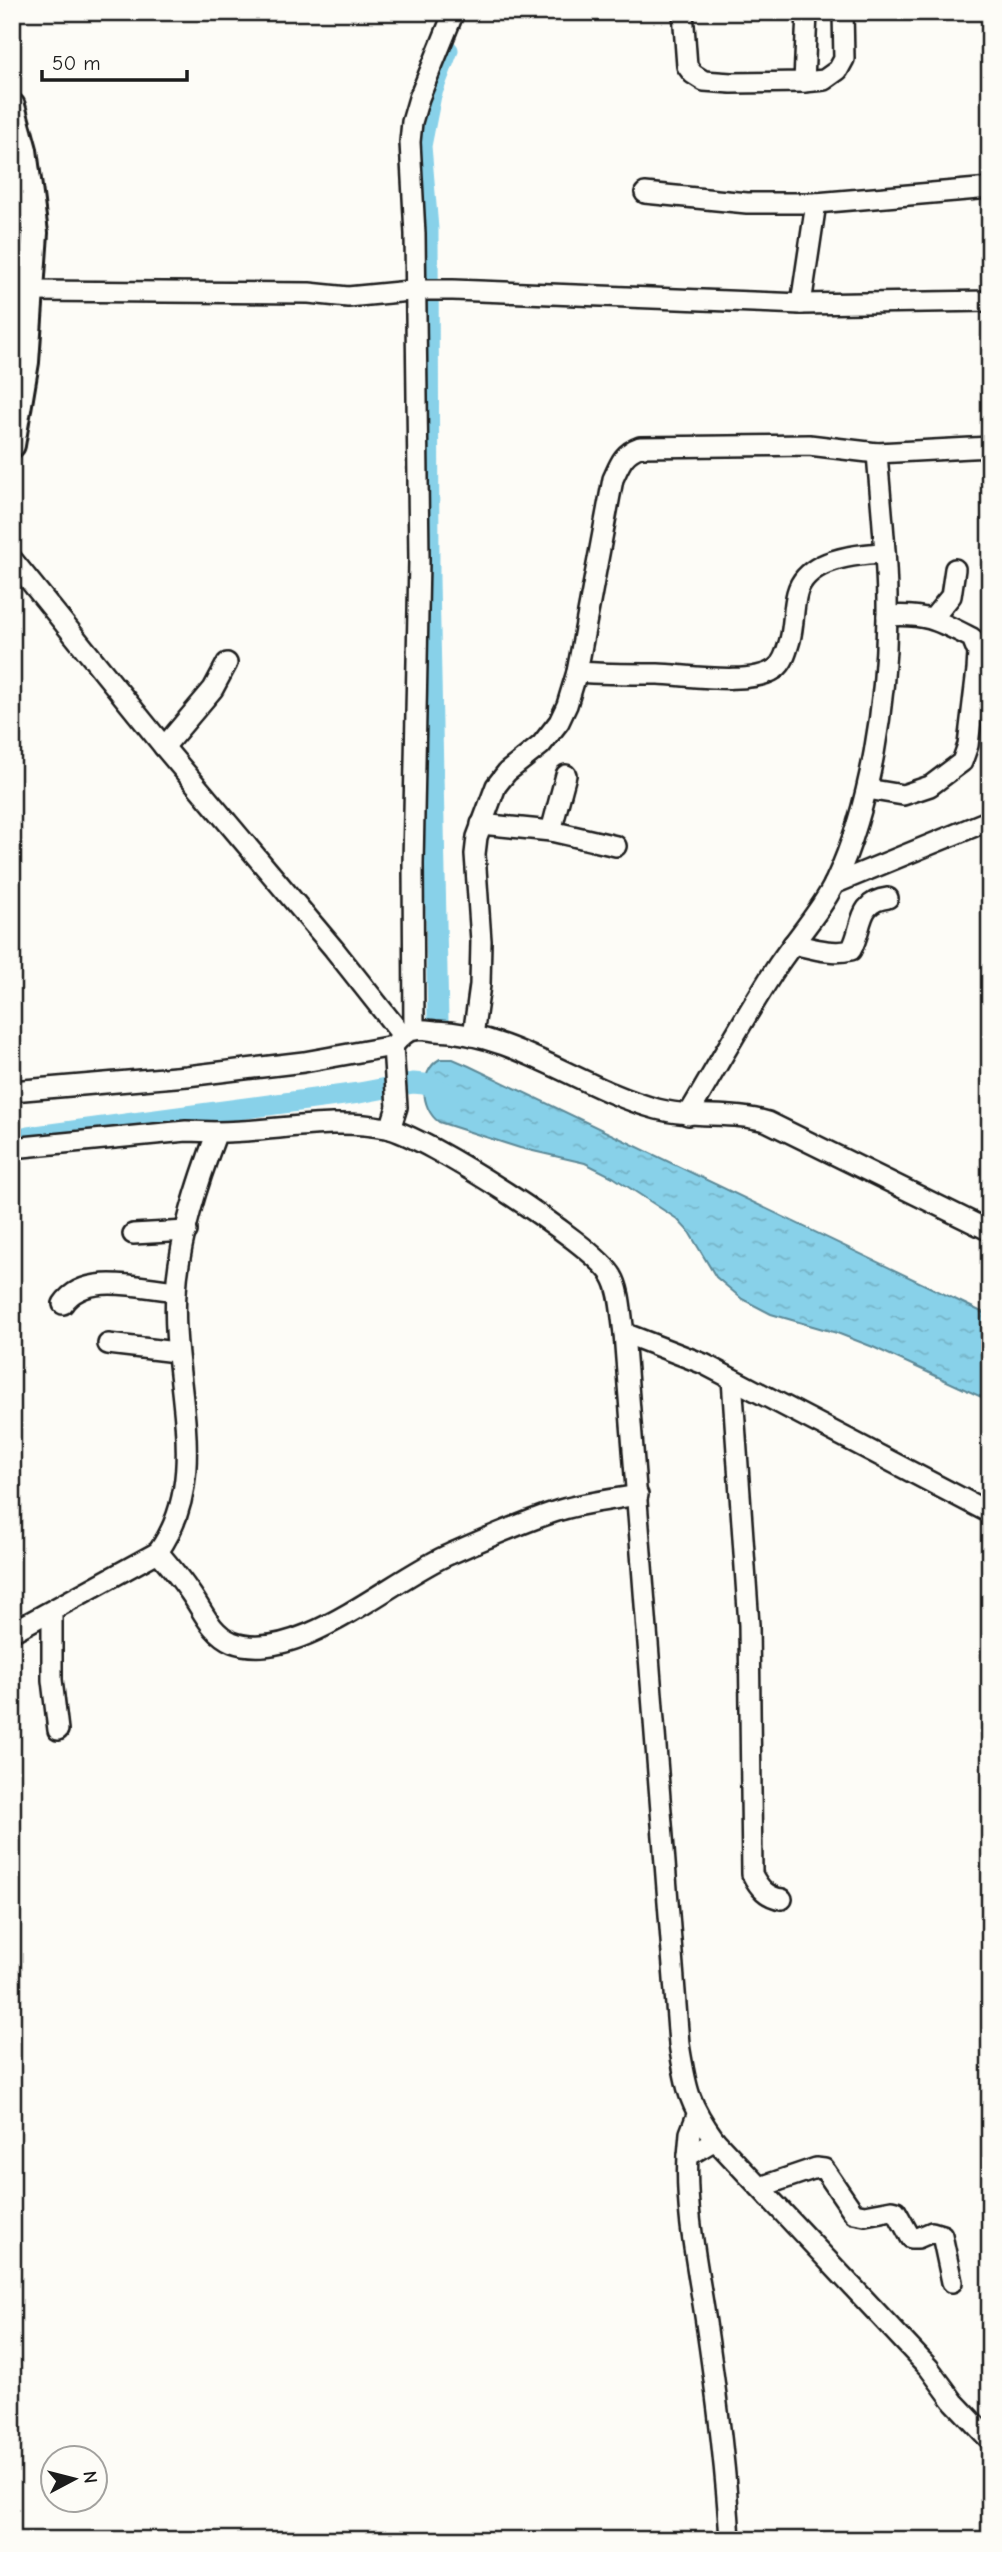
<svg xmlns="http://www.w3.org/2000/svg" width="1002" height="2552" font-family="'Comic Neue',sans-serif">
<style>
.water{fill:url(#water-ripples);stroke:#5d8997;stroke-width:2}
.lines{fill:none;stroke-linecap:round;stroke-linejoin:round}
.canal{stroke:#88d1e9;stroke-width:21}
.minor-casing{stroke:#1c1c1c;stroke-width:24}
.major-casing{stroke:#1c1c1c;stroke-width:30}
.minor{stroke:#fdfcf7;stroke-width:19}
.major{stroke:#fdfcf7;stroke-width:24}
</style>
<defs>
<pattern id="water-ripples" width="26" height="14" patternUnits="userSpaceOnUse" patternTransform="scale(1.75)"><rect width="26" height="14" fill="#88d1e9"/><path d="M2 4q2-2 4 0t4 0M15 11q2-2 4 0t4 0" fill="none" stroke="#75b3c7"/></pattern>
</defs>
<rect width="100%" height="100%" fill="#fdfcf7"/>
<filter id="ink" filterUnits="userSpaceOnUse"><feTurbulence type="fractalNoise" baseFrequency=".0143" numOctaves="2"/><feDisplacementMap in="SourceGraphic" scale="14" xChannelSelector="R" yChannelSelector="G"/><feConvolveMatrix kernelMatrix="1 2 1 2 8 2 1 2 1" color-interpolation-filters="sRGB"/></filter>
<g filter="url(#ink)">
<!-- water -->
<path class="water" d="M440 1059H453L469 1066 990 1316V1401L873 1347 837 1333 771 1314 742 1299 716 1277 689 1232 677 1219 613 1177 585 1163 520 1148 439 1122C420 1109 418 1071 440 1059Z"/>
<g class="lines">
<!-- canal -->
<g class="canal">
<polyline points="438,1020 429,579 428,229 421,146 431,95 448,50"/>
<polyline points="28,1137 359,1093 413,1083 424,1084 449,1094"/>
</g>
<!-- minor casing -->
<g class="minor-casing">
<g id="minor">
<polyline points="683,12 687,66 693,74 704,81 731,83 804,82 824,80 838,70 844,59 843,12"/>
<polyline points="804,82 807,12"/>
<polyline points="645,193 747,203 816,203 990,188"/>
<polyline points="30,291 309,293 348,297 420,290 453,290 801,304 990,301"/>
<polyline points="801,304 816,203"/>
<polyline points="12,559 164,747 334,949 402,1035"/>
<polyline points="933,618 951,596 955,569"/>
<path d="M577 672C604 674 631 674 658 674 687 675 751 686 775 669 784 663 787 650 790 640 794 624 793 608 797 593 806 559 857 554 885 553"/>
<polyline points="164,747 213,689 227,663"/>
<path d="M867 789 903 795 930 786 962 762 968 745 977 670 978 653 972 638C939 621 926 613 887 616"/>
<polyline points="481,824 551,831 616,846"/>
<polyline points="551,831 566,775"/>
<polyline points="834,884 990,820"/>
<path d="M793 944C812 948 832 955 851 950 864 927 856 902 888 898"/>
<polyline points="414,1030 413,864 419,560 415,234 410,142 412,122 419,98 454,12"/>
<path d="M473 1036 480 985 481 941 475 854 477 837 496 786 507 772 541 745 559 722 567 705 577 672 613 479C620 464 623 453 640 447L809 445 877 453"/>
<polyline points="12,1091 187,1076 304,1062 393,1046"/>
<path d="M688 1115C718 1065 746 1014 778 965 796 938 822 910 835 882 871 805 886 702 887 617 888 563 881 507 877 453L990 447"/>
<path d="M390 1129 397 1107 393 1046C399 1039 404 1032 413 1030 420 1029 428 1030 435 1031 515 1033 581 1089 657 1109 694 1119 732 1111 768 1122L990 1231"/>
<polyline points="12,1148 186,1131 217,1132"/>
<polyline points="133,1234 187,1231"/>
<path d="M63 1304C85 1271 142 1288 176 1291"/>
<polyline points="624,1333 704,1364 990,1513"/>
<polyline points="108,1344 176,1352"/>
<path d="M732 1379 749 1625 752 1874C759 1888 767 1897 782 1899"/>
<path d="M158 1552C213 1475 170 1380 176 1292 179 1239 198 1182 217 1132 273 1132 330 1117 386 1128 424 1135 594 1244 612 1276 621 1291 621 1315 624 1333L679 2044C686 2088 688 2103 715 2140L688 2156C685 2209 697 2264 705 2316 716 2390 726 2465 730 2540"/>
<polyline points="52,1612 52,1680 58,1730"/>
<path d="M12 1632 158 1552C170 1566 181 1579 191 1594 203 1611 211 1633 232 1642 296 1667 394 1577 450 1554 484 1539 518 1524 554 1512 580 1503 610 1500 638 1495"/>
<polyline points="715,2140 929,2368 954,2402 990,2440"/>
<polyline points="688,2156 690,2133 697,2115"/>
<polyline points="760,2187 816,2168 824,2169 854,2213 865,2215 892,2210 896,2211 911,2238 918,2238 932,2232 942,2235 952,2282"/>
</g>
</g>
<!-- major casing -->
<g class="major-casing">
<polyline id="major" points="12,106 24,150 35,233 26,362 12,445"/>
</g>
<!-- minor -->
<use href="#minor" class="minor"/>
<!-- major -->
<use href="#major" class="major"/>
</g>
</g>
<!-- margin -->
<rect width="1002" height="2552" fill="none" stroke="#fdfcf7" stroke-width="42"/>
<rect x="21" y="21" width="960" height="2510" fill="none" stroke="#1c1c1c" stroke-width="2.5" filter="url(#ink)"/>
<!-- north arrow -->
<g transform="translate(74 2479) rotate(83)"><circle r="33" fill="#fdfcf7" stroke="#a3a29f" stroke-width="2"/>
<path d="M0-5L12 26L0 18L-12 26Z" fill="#1c1c1c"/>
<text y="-10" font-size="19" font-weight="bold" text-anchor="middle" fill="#1c1c1c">N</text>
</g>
<!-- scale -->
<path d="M42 70v10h145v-10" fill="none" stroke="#1c1c1c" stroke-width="3.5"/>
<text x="52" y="70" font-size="21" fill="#1c1c1c" stroke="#fdfcf7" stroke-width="5" paint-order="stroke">50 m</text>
</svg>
